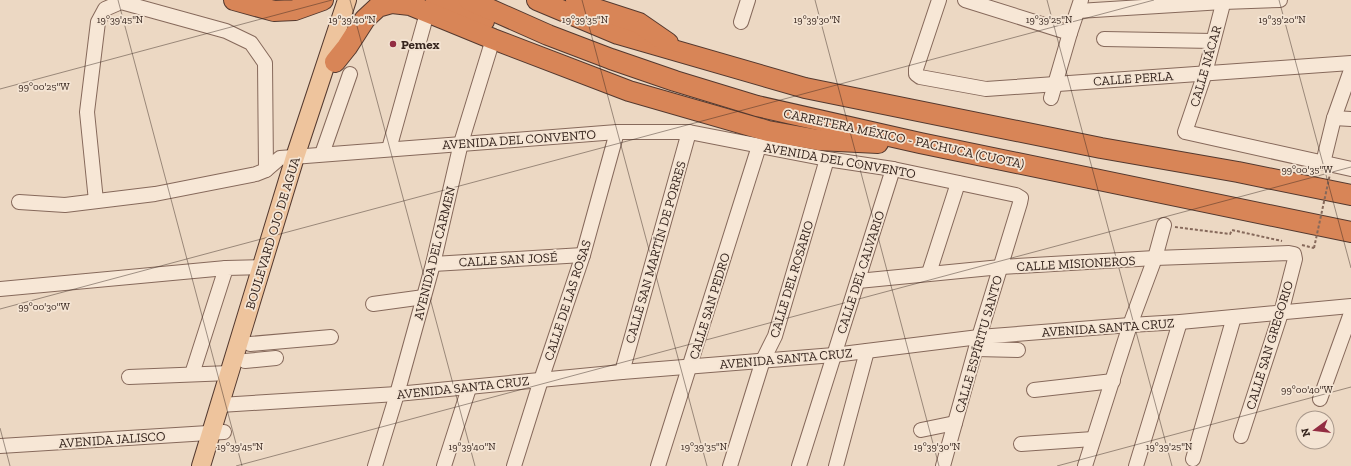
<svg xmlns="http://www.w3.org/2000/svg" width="1351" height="466" font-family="'Zilla Slab',serif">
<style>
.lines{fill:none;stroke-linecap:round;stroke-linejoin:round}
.minor-casing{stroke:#86695b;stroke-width:16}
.major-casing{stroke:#54392f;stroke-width:20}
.highway-casing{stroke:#54392f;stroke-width:22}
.path{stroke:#86695b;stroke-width:2;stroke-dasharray:3 2;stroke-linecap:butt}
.minor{stroke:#f7e7d6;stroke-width:14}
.major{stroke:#eec49d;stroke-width:18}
.highway{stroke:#d88557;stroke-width:20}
.path-bridge{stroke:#86695b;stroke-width:2;stroke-dasharray:3 2;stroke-linecap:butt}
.ticks{fill:none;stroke:#36251e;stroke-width:1;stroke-opacity:0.45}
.poi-dot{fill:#932d42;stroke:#f4e4d3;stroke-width:1.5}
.labels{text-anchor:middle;stroke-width:3.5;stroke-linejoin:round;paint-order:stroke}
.poi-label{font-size:13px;font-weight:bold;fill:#36251e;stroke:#f4e4d3;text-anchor:start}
.street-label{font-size:13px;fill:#36251e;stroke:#f4e4d3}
.ticks-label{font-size:10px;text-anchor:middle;fill:#36251e;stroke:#f4e4d3;stroke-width:3.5;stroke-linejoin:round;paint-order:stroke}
</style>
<rect width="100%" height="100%" fill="#ecd8c3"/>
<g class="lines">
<!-- minor casing -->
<g class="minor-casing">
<g id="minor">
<polyline points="939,0 916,69 916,74 920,77 986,89 1351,63"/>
<polyline points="965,0 1070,33"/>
<polyline points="1224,0 1205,73 1185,132 1351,169"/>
<polyline points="1078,11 1223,2 1280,0"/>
<polyline points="741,22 748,0"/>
<polyline points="1104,39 1213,41"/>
<polyline points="1051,98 1070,33 1081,0"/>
<polyline points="1334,118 1351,119"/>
<polyline points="389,149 427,13"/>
<polyline points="322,154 350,74"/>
<polyline points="1323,163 1334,118 1351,70"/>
<polyline points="96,201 87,112 98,22 105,9 121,2 226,31 251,43 265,63 266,170"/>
<polyline points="19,202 65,205 155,194 256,174 266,170 280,158 617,132 689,132 827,159 893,169 1016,195 1021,198 1020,203 979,337 943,466"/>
<polyline points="433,264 583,255"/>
<polyline points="929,273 958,183"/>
<polyline points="858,281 1001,267 1155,258 1289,253 1294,254 1295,259 1281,313 1241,436"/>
<polyline points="0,289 226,268"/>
<polyline points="373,304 424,297"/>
<polyline points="250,344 331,337"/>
<polyline points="976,349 1018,350"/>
<polyline points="245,361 276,358"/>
<polyline points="622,372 689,132"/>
<polyline points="192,374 226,268 262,267"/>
<polyline points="129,377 230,373"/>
<polyline points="1034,390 1113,381"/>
<polyline points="1320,399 1351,313"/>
<polyline points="220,405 397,394 622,372 834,355 979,337 1130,325 1180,322 1351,306"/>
<polyline points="921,430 955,423"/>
<polyline points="1021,444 1093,439"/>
<polyline points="0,446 224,432"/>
<polyline points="1193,459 1234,317"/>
<polyline points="375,466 397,394 433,264 461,143 493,39"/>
<polyline points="444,466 469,388"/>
<polyline points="514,466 541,380 583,255 617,132"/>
<polyline points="658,466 759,146"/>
<polyline points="730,466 763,360 775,336 827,159"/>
<polyline points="799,466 893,169"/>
<polyline points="836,466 867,351"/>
<polyline points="1085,466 1130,325 1155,258 1164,225"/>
<polyline points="1136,466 1180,322"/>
</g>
</g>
<!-- major casing -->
<g class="major-casing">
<polyline id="major" points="201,466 295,157 347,0"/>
</g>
<!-- highway casing -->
<g class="highway-casing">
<g id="highway">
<polyline points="234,0 274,11 295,10 323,0"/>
<polyline points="436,0 484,21"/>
<polyline points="469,0 548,35 611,59 675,81 757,106 920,143 1351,232"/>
<polyline points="537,0 618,34 805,88 1101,148 1238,172 1351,195"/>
<polyline points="576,0 596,9 639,23 668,43"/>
<polyline points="335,62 347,47 365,19 378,7 392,3 410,5 493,39 629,91 768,131 818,140 878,143"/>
</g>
</g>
<!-- path -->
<g class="path">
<polyline points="1175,227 1230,234 1232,230 1282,241"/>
<polyline points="1302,245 1314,248"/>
</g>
<!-- minor -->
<use href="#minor" class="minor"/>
<!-- major -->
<use href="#major" class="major"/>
<!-- highway -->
<use href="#highway" class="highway"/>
<!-- path-bridge -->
<polyline class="path-bridge" points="1314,248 1330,174"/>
</g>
<!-- ticks -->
<path class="ticks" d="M118 0 242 466M350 0 475 466M582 0 707 466M815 0 939 466M1047 0 1172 466M1279 0 1351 268M0 89 332 0M0 309 1154 0M0 428 10 466M236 466 1351 167M1057 466 1351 387"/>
<!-- markers -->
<circle class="poi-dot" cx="393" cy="44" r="4"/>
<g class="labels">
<!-- poi labels -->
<g class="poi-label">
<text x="401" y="49">Pemex</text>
</g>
<!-- street labels -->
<g class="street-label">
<text transform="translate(1205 66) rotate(-74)" y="5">CALLE NÁCAR</text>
<text transform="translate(1133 78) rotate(-4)" y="5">CALLE PERLA</text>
<text transform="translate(904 138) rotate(12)" y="5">CARRETERA MÉXICO - PACHUCA (CUOTA)</text>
<text transform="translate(519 139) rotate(-4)" y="5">AVENIDA DEL CONVENTO</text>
<text transform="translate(840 160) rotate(10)" y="5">AVENIDA DEL CONVENTO</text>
<text transform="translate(272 233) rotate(-73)" y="5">BOULEVARD OJO DE AGUA</text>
<text transform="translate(655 252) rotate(-74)" y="5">CALLE SAN MARTÍN DE PORRES</text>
<text transform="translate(434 253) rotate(-76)" y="5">AVENIDA DEL CARMEN</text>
<text transform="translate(508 259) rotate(-3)" y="5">CALLE SAN JOSÉ</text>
<text transform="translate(1076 263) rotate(-3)" y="5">CALLE MISIONEROS</text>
<text transform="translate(860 272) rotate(-72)" y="5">CALLE DEL CALVARIO</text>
<text transform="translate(791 279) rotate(-73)" y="5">CALLE DEL ROSARIO</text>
<text transform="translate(567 300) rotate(-72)" y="5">CALLE DE LAS ROSAS</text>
<text transform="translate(709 306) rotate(-73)" y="5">CALLE SAN PEDRO</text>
<text transform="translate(1108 327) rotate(-4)" y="5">AVENIDA SANTA CRUZ</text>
<text transform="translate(978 344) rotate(-74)" y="5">CALLE ESPÍRITU SANTO</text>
<text transform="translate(1269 345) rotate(-73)" y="5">CALLE SAN GREGORIO</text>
<text transform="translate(786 358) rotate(-5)" y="5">AVENIDA SANTA CRUZ</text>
<text transform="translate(463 387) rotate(-6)" y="5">AVENIDA SANTA CRUZ</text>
<text transform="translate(112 439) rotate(-4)" y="5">AVENIDA JALISCO</text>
</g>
</g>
<g class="ticks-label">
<text x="120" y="23">19°39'45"N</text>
<text x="352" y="23">19°39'40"N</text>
<text x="817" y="23">19°39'30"N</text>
<text x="1049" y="23">19°39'25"N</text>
<text x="585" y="23">19°39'35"N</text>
<text x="1282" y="23">19°39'20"N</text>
<text x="44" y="90">99°00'25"W</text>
<text x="1307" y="173">99°00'35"W</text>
<text x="44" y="310">99°00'30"W</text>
<text x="1307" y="393">99°00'40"W</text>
<text x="240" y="450">19°39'45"N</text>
<text x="472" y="450">19°39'40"N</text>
<text x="704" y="450">19°39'35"N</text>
<text x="937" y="450">19°39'30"N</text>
<text x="1169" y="450">19°39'25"N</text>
</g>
<!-- north arrow -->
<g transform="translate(1315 430) rotate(255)"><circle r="19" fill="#f4e4d3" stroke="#a8988b"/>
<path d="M0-3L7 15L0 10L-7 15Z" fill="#932d42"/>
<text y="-6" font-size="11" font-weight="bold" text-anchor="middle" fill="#36251e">N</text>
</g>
</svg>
